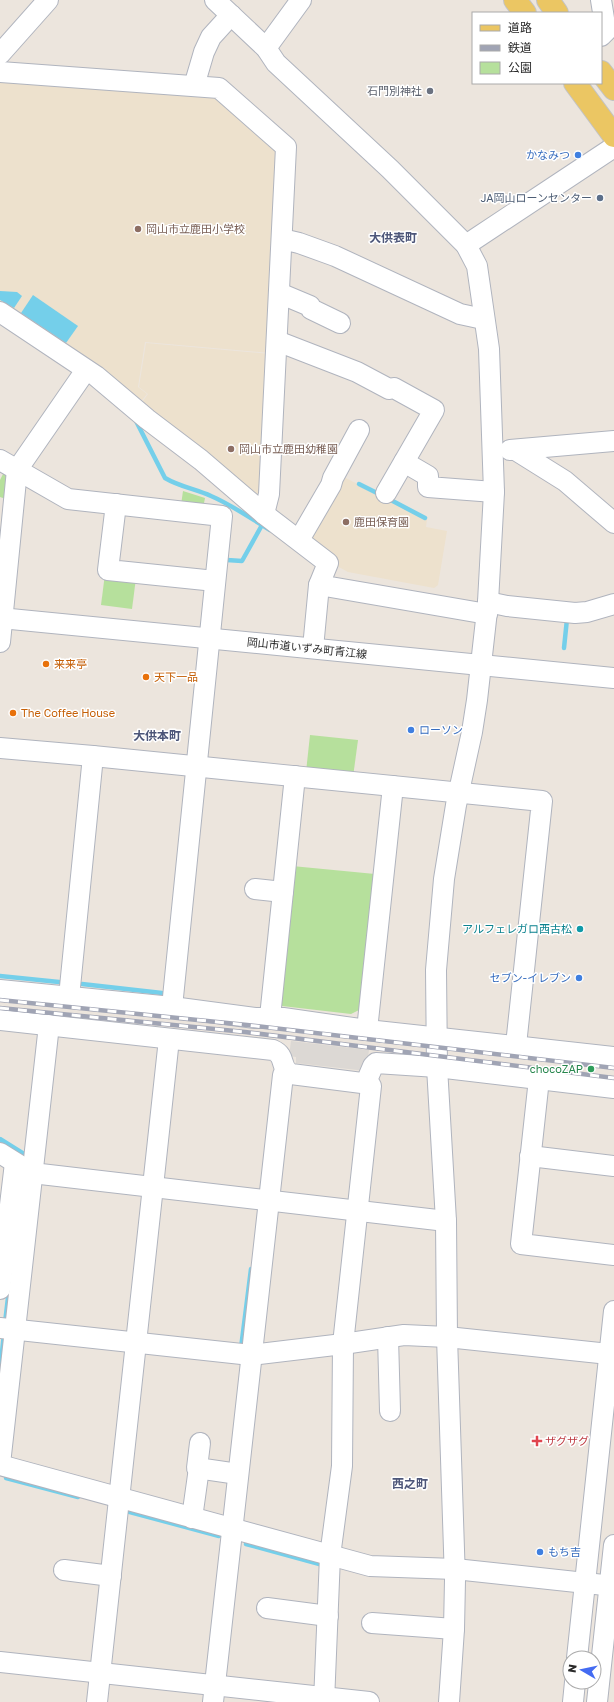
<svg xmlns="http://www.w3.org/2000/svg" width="614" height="1702" font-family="'Golos Text','Noto Sans JP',sans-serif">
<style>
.education{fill:#ede1cd}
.green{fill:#b6e09c}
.plaza{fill:#dcd8d4}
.water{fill:#74cfea}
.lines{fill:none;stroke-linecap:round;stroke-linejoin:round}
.stream{stroke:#74cfea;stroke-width:4.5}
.minor-casing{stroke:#b0b4be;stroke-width:22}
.major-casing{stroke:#c3c3c3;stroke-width:24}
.minor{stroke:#fff;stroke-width:20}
.major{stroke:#ebc663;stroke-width:22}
.rail-casing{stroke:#a0a4b4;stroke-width:4.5}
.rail{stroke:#fff;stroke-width:3;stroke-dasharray:9;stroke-linecap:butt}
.worship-dot{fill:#6b7280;stroke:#fff;stroke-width:1.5}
.shop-dot{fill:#3f7fe0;stroke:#fff;stroke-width:1.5}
.service-dot{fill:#5c6f8a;stroke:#fff;stroke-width:1.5}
.education-dot{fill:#8d6e63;stroke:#fff;stroke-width:1.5}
.food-dot{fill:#e8710a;stroke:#fff;stroke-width:1.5}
.culture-dot{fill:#0f9aa8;stroke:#fff;stroke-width:1.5}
.leisure-dot{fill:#2e9e5b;stroke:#fff;stroke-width:1.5}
.health-dot{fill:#e0444e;stroke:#fff;stroke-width:1.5}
.labels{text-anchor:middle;stroke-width:3;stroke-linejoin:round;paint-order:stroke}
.worship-label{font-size:11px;fill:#5b616d;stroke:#fff;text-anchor:end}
.shop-label{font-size:11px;fill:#366cbe;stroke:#fff;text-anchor:end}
.service-label{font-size:11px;fill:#4e5e75;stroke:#fff;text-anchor:end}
.education-label{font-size:11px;fill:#785e54;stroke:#fff;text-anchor:start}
.street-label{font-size:11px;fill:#2a2a2a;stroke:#fff}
.food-label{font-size:11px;fill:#c56008;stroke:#fff;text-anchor:start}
.culture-label{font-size:11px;fill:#0d838f;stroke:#fff;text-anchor:end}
.leisure-label{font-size:11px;fill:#27864d;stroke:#fff;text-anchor:end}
.health-label{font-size:11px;fill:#be3a42;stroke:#fff;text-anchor:start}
.neighbourhood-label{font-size:12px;font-weight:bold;fill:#4d5679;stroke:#fff}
</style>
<rect width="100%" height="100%" fill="#ece5dd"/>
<!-- education -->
<g class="education">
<polygon points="0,76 220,94 281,152 270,353 145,342 138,387 147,394 139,404 0,306"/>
<polygon points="146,343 271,354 263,494 255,496 140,405 148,394 139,387"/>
<polygon points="342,476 427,520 426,527 447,531 438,585 434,588 348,572 335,565 309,542"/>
</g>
<!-- green -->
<g class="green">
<polygon points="4,472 8,480 6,499 0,497 0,480"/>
<polygon points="183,491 205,498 203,508 181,505"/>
<polygon points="105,574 136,578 132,609 101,605"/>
<polygon points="310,735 358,740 353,777 306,772"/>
<polygon points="292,866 375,874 361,1009 351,1014 282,1006 278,1001"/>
</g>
<!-- plaza -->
<polygon class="plaza" points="291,1041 369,1050 366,1071 296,1063 296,1057 289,1056"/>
<!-- water -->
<g class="water">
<polygon points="0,291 17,292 22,296 14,308 0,300"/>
<polygon points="33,295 78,326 66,343 21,313"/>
</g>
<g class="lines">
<!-- stream -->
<g class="stream">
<path d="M135 419 165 478C180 487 196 489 211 496 232 505 250 518 270 530"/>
<polyline points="359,484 381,495"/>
<polyline points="387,498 425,518"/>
<polyline points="227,560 242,561 262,525"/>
<polyline points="564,648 567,619"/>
<polyline points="0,976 59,982"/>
<polyline points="82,984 162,993"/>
<polyline points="0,1139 24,1154 23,1160"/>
<polyline points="5,1323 9,1289"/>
<polyline points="241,1348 251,1269"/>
<polyline points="0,1372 4,1333"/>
<polyline points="6,1478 78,1497"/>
<polyline points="126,1511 219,1536"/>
<polyline points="246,1544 323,1565"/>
</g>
<!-- minor casing -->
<g class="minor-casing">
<g id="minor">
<polyline points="215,0 266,48 276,63 390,169 466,245 477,266 489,349 494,492 488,602 477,700 472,732 456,805 444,879 436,970 437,1067 446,1221 447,1337 455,1580 454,1629 449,1702"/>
<polyline points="601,36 606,31 601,0"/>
<polyline points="266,48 301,0"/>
<polyline points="0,54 48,0"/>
<polyline points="0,72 219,88 286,147 269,494 264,514"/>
<polyline points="194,86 204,52 211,37 231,15"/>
<polyline points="282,239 299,243 335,256 460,314 483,319"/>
<polyline points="466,245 614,147"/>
<polyline points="279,293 310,306 311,309 340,323"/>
<polyline points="0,312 96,376 147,419 201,460 264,514 328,563 319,585 487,614"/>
<polyline points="277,341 357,372 389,389 394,388 434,410 386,493"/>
<polyline points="510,450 614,441"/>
<polyline points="517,451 565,481 614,523"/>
<polyline points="0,460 68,499 222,516 172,1007"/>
<polyline points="404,462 428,476 428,487 494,492"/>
<polyline points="116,504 108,570 215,581"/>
<polyline points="299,540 331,485 333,478 359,430"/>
<polyline points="488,602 507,606 575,613 587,612 614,604"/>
<polyline points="0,618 614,678"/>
<polyline points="0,642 17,470 86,370"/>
<polyline points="313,648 319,585"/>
<polyline points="0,748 93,756 542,801 516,1045"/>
<polyline points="255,889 283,892"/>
<polyline points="0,990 172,1007 255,1018 283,1018 367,1030 614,1057"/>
<polyline points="69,997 93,756"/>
<polyline points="270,1017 295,776"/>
<path d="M0 1020 273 1050C287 1056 279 1068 291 1074L362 1083 367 1080 373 1066 376 1063 437 1067 614 1088"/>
<polyline points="367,1030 393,786"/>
<polyline points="539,1079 521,1244 614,1255"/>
<polyline points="0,1153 32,1173 446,1221"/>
<polyline points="530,1156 614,1166"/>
<polyline points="0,1289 15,1163"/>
<polyline points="0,1328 251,1355 343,1344 404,1335 447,1337 609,1354"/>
<polyline points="388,1337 390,1411"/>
<polyline points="200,1443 197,1468 238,1474"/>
<polyline points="0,1464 49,1025"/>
<polyline points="0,1465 370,1566 455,1569 614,1586"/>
<polyline points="192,1518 199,1468"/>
<polyline points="64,1570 111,1576"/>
<polyline points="267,1608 328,1616"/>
<polyline points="372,1623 454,1629"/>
<polyline points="577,1658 614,1311"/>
<polyline points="0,1662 369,1702"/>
<polyline points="97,1702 169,1039"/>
<polyline points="213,1702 283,1075 286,1071"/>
<polyline points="324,1702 330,1556 342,1466 343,1344 371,1086 367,1080"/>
<polyline points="573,1702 575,1682"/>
<polyline points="597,1702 614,1545"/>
</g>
</g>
<!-- major casing -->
<g class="major-casing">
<g id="major">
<polyline points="515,0 525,13"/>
<polyline points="548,0 557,13"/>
<polyline points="601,72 614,89"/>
<polyline points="575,83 614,136"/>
</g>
</g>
<!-- minor -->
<use href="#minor" class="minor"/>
<!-- major -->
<use href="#major" class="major"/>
<!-- rail casing -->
<g class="rail-casing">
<g id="rail">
<polyline points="0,1000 247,1025 614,1068"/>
<polyline points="0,1008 245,1032 614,1078"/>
</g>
</g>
<!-- rail -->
<use href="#rail" class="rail"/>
</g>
<!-- markers -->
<circle class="worship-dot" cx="430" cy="91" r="4"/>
<g class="shop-dot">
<circle cx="578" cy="155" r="4"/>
<circle cx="411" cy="730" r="4"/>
<circle cx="579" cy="978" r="4"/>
<circle cx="540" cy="1552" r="4"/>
</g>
<circle class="service-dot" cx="600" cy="198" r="4"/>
<g class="education-dot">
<circle cx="138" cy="229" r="4"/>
<circle cx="231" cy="449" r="4"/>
<circle cx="346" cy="522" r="4"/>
</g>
<g class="food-dot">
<circle cx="46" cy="664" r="4"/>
<circle cx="146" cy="677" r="4"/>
<circle cx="13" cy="713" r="4"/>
</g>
<circle class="culture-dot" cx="580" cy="929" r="4"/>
<circle class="leisure-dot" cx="591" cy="1069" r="4"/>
<path class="health-dot" d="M535 1435h4v4h4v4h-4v4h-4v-4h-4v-4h4z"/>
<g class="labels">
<!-- worship labels -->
<g class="worship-label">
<text x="422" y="95">石門別神社</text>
</g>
<!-- shop labels -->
<g class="shop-label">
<text x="570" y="159">かなみつ</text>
<text x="419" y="734" text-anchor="start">ローソン</text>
<text x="571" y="982">セブン-イレブン</text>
<text x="548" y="1556" text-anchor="start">もち吉</text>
</g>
<!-- service labels -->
<g class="service-label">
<text x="592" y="202">JA岡山ローンセンター</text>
</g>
<!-- education labels -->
<g class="education-label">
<text x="146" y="233">岡山市立鹿田小学校</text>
<text x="239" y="453">岡山市立鹿田幼稚園</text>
<text x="354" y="526">鹿田保育園</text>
</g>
<!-- street labels -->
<g class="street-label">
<text transform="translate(307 648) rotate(6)" y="4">岡山市道いずみ町青江線</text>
</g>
<!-- food labels -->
<g class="food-label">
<text x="54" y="668">来来亭</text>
<text x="154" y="681">天下一品</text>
<text x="21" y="717">The Coffee House</text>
</g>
<!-- culture labels -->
<g class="culture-label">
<text x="572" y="933">アルフェレガロ西古松</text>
</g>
<!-- leisure labels -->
<g class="leisure-label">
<text x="583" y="1073">chocoZAP</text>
</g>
<!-- health labels -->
<g class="health-label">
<text x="545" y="1445">ザグザグ</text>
</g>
<!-- neighbourhood labels -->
<g class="neighbourhood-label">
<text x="393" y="242">大供表町</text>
<text x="157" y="740">大供本町</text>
<text x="410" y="1488">西之町</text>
</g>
</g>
<!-- legend -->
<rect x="472" y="12" width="130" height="72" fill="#ffffff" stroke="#aaaaaa"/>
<rect x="480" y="25" width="20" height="6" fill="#ebc663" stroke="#aaaaaa"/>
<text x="508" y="32" font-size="12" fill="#2a2a2a">道路</text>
<rect x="480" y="45" width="20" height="6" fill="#a0a4b4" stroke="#aaaaaa"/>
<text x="508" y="52" font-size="12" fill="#2a2a2a">鉄道</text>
<rect x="480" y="62" width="20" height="12" fill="#b6e09c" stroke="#aaaaaa"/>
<text x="508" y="72" font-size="12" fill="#2a2a2a">公園</text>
<!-- north arrow -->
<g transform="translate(582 1670) rotate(279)"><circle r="19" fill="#ffffff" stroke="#aaaaaa"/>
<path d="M0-3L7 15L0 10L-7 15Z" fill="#446bf2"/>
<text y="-6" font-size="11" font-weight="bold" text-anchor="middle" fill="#2a2a2a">N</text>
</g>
</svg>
